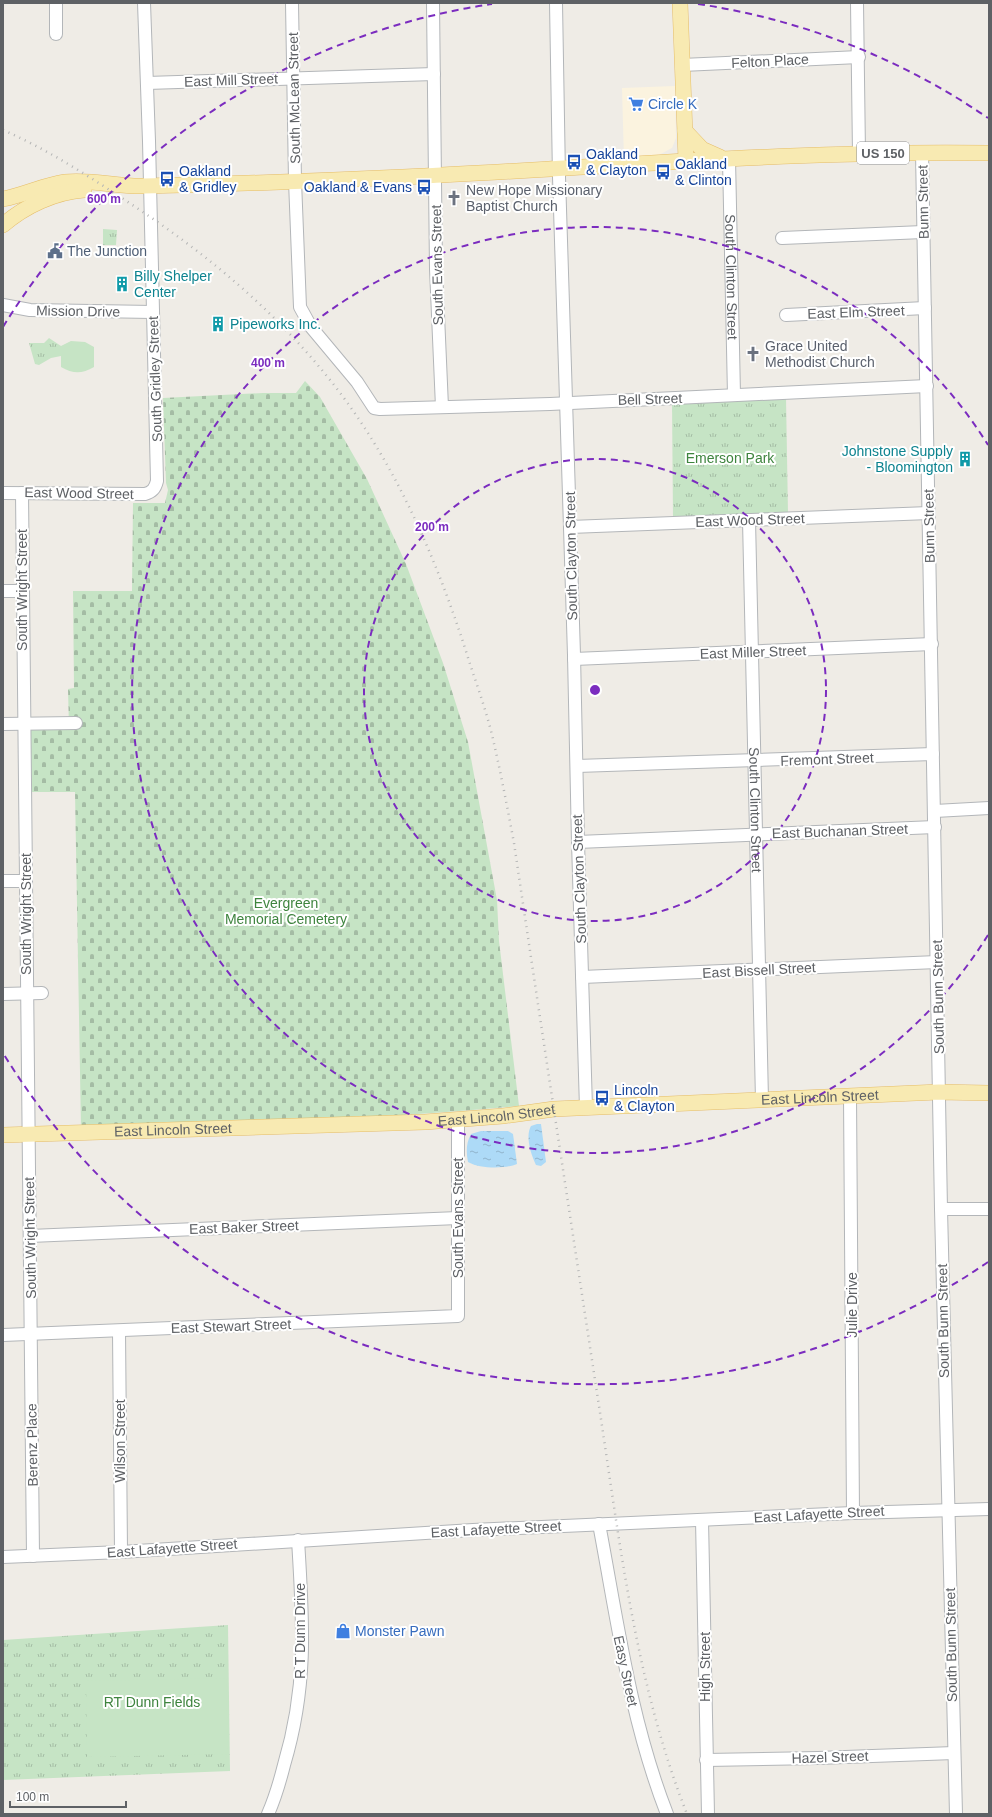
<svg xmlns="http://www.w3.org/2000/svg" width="992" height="1817" font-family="Arial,sans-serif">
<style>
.commercial{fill:#fbf3df}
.cemetery{fill:url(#cemetery-stones)}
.park{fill:url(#park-tufts)}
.pitch{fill:#c6e4c5}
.water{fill:url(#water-ripples)}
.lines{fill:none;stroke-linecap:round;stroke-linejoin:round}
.minor-casing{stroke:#b3b6b9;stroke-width:14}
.major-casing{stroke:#e5bd69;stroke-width:16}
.minor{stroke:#fff;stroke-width:12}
.major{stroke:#f8eab2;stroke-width:15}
.rail{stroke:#b4b5b5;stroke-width:2.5;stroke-dasharray:1 5;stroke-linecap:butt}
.ring{fill:none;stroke:#7b2cbf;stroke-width:2;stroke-dasharray:7 5}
.labels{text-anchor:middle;stroke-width:4;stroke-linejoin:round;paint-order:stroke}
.shield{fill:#fff;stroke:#8e9093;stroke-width:1}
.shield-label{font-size:13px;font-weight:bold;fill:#5e6165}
.street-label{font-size:14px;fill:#5e6165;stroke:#fff}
.shop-label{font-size:14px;fill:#366cbe;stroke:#fff;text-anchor:start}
.transit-label{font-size:14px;fill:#164399;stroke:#fff;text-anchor:start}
.worship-label{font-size:14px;fill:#5b616d;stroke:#fff;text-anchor:start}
.service-label{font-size:14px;fill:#4e5e75;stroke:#fff;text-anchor:start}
.culture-label{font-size:14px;fill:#0d838f;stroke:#fff;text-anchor:start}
.park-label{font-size:14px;fill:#3e843e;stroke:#fff}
.centre{fill:#7b2cbf;stroke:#fff;stroke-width:2}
.ring-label{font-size:12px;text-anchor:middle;font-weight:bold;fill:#7b2cbf;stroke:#fff;stroke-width:4;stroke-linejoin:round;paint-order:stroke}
</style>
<defs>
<pattern id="cemetery-stones" width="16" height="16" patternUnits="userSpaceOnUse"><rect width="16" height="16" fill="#c6e4c5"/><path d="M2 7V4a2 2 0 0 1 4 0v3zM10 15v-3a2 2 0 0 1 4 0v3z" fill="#a4bca4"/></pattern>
<pattern id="park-tufts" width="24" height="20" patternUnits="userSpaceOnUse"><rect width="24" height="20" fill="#c6e4c5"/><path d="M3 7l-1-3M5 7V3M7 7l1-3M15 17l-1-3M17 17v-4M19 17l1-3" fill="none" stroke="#a4bca4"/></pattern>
<pattern id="water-ripples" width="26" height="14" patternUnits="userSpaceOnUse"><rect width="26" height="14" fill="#addaf7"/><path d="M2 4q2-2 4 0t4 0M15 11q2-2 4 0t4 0" fill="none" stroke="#90b4cc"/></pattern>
</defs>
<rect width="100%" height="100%" fill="#efece6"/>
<!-- commercial -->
<polygon class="commercial" points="675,86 676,138 672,148 657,156 624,160 622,88"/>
<!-- cemetery -->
<path class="cemetery" d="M305 381 320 397 367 479 406 564 443 663 468 742 497 900 499 941 519 1106C373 1120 227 1123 81 1129L75 792H31L30 729 69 728 68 689 74 688 73 591H132L133 503H165L168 490 166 483 163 398 263 393H296Z"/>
<!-- park -->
<g class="park">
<polygon points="103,229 117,230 116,245 103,245"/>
<polygon points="49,338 61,346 61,356 51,358 39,365 35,364 29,343 44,343"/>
<polygon points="786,397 788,513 673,519 672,402"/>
<polygon points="228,1625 230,1771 3,1780 3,1640"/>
</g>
<!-- pitch -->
<g class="pitch">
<path d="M71 341 85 342 94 347V367C82 374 73 374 61 367V346Z"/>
<polygon points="226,1678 228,1754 87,1757 86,1681"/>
</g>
<!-- water -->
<g class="water">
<path d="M537 1124H541L546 1162 541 1166 536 1165C531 1155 525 1136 531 1126Z"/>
<path d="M481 1131H508L513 1134 517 1164C505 1169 480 1169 468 1162 466 1152 466 1143 471 1134Z"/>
</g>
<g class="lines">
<!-- minor casing -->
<g class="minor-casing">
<g id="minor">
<polyline points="56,3 56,34"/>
<polyline points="292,3 295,181 300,307 311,327 357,382 374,408 380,409 550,404 927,386"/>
<polyline points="433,3 436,269 442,407"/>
<polyline points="556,3 559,177 574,655 578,842 586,1108"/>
<polyline points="857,3 859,154"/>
<polyline points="682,65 859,57"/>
<polyline points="147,83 434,74"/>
<polyline points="922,152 941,1209 956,1814"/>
<path id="s1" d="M729 159 734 395"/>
<polyline points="782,238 923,232"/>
<polyline points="3,305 30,310 153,312"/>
<polyline points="786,315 925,308"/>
<path d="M3 493 145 494C152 492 155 489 157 481L149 141 144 3"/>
<polyline points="22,493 33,1556"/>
<path id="s2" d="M749 520 762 1100"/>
<polyline points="570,527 929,513"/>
<polyline points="3,591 22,591"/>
<polyline points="574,659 932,644"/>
<polyline points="3,724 76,723"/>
<polyline points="577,766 933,754"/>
<polyline points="935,811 989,808"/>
<polyline points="578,842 935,827"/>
<polyline points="3,881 26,881"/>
<polyline points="582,977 937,962"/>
<polyline points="3,994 42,993"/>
<polyline points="850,1096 853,1513"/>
<polyline points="941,1209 989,1209"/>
<polyline points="30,1236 458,1218"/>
<polyline points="119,1331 121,1552"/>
<polyline points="3,1335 458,1316 458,1119"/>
<polyline points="702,1520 708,1814"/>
<path d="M599 1524C618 1624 630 1719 667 1814"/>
<polyline points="3,1557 121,1552 473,1530 853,1513 989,1509"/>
<polyline points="706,1760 818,1758 954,1753"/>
<path d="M268 1814C275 1798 280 1781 284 1765 308 1685 303 1621 298 1540"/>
</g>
</g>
<!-- major casing -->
<g class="major-casing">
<g id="major">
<polyline points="680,3 686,160"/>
<polyline points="685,131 702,149 720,157"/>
<path d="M3 199C24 195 44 185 65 182 92 179 118 187 144 186 231 184 317 181 403 177 598 168 793 150 989 153"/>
<path d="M3 225C25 206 55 192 84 190"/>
<path id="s3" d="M3 1135 425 1122 503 1116 554 1109 939 1092 989 1093"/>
</g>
</g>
<!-- minor -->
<use href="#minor" class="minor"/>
<!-- major -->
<use href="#major" class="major"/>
<!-- rail -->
<path class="rail" d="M3 130C49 150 93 179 134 206 208 255 275 311 330 380 396 462 439 564 470 664 479 691 489 719 495 748 502 779 508 811 514 843 541 1026 569 1209 597 1393 619 1534 634 1680 687 1814"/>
</g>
<!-- distance rings -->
<g class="ring">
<circle cx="595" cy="690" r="231"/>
<path d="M988 935A463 463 0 1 1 988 445"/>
<path d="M988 1262A694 694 0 0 1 3 1053M3 327A694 694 0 0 1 492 4M698 4A694 694 0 0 1 988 118"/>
</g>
<!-- icons -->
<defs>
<g id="supermarket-bare" transform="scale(1.2)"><path d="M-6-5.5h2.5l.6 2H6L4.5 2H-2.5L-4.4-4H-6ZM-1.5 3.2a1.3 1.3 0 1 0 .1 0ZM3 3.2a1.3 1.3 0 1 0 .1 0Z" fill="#3f7fe0" stroke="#fff" stroke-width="2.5" paint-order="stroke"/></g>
<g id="bus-bare" transform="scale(1.2)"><path d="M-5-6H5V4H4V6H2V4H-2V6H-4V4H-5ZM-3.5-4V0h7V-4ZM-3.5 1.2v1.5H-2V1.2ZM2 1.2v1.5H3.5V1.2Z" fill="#1a4fb4" stroke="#fff" stroke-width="2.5" paint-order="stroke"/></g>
<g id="church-bare" transform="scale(1.2)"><path d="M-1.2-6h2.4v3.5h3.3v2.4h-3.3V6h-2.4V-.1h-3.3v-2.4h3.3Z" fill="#6b7280" stroke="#fff" stroke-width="2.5" paint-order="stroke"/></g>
<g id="civic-bare" transform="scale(1.2)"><path d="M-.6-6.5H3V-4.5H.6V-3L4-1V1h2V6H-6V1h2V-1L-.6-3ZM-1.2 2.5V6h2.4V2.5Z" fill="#5c6f8a" stroke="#fff" stroke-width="2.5" paint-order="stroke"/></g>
<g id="building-bare" transform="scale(1.2)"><path d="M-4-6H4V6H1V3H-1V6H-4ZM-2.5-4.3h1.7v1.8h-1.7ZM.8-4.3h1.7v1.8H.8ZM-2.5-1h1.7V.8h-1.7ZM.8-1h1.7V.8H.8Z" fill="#0f9aa8" stroke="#fff" stroke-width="2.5" paint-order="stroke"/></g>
<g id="shop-bare" transform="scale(1.2)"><path d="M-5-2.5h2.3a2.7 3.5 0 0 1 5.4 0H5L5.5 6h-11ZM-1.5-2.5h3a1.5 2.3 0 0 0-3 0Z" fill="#3f7fe0" stroke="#fff" stroke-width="2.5" paint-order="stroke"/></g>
</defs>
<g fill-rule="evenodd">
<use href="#supermarket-bare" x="636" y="104"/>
<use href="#bus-bare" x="574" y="162"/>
<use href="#bus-bare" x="663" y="172"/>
<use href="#bus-bare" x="167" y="179"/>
<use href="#bus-bare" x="424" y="187"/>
<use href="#church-bare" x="454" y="198"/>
<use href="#civic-bare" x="55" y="251"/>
<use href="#building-bare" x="122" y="284"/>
<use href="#building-bare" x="218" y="324"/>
<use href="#church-bare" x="753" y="354"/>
<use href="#building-bare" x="965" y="459"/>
<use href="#bus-bare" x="602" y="1098"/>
<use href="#shop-bare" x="343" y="1631"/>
</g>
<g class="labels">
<!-- shield labels -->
<rect class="shield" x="857" y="142" width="52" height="22" rx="3"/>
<g class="shield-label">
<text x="883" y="158">US 150</text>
</g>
<!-- street labels -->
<g class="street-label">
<text transform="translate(770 61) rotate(-3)" y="5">Felton Place</text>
<text transform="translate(231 80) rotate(-2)" y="5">East Mill Street</text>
<text transform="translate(294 98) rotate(-91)" y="5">South McLean Street</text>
<text transform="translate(923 202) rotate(-91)" y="5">Bunn Street</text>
<text transform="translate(437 265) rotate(-91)" y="5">South Evans Street</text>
<text dy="5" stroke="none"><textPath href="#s1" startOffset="118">South Clinton Street</textPath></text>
<text transform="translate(78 311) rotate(1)" y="5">Mission Drive</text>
<text transform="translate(856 312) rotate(-2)" y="5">East Elm Street</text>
<text transform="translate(155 379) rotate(-92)" y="5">South Gridley Street</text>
<text transform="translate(650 399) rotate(-2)" y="5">Bell Street</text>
<text transform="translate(79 493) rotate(1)" y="5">East Wood Street</text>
<text transform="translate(750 520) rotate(-2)" y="5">East Wood Street</text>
<text transform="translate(929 526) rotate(-91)" y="5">Bunn Street</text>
<text transform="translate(571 556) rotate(-91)" y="5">South Clayton Street</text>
<text transform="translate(22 590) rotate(-90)" y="5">South Wright Street</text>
<text transform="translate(753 652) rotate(-2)" y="5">East Miller Street</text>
<text transform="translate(827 759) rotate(-2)" y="5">Fremont Street</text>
<text dy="5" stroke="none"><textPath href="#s2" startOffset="290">South Clinton Street</textPath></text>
<text transform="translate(840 831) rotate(-2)" y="5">East Buchanan Street</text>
<text transform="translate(579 879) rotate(-92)" y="5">South Clayton Street</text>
<text transform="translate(26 914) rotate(-90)" y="5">South Wright Street</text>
<text transform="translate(759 970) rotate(-3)" y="5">East Bissell Street</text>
<text transform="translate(938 997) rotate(-91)" y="5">South Bunn Street</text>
<text dy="5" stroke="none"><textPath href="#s3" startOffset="818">East Lincoln Street</textPath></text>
<text dy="5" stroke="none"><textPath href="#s3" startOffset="494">East Lincoln Street</textPath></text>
<text dy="5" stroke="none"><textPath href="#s3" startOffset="170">East Lincoln Street</textPath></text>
<text transform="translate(458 1218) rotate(-90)" y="5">South Evans Street</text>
<text transform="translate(244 1227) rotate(-2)" y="5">East Baker Street</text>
<text transform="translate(30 1238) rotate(-91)" y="5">South Wright Street</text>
<text transform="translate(852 1305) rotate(-90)" y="5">Julie Drive</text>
<text transform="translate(943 1321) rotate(-91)" y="5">South Bunn Street</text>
<text transform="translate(231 1326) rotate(-2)" y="5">East Stewart Street</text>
<text transform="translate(120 1441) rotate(-90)" y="5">Wilson Street</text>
<text transform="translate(32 1445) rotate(-91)" y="5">Berenz Place</text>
<text transform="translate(819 1514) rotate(-3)" y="5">East Lafayette Street</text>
<text transform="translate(496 1529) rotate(-3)" y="5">East Lafayette Street</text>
<text transform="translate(172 1548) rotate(-4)" y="5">East Lafayette Street</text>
<text transform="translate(300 1631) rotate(-90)" y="5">R T Dunn Drive</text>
<text transform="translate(951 1645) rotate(-91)" y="5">South Bunn Street</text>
<text transform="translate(705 1667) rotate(-90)" y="5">High Street</text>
<text transform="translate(626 1671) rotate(78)" y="5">Easy Street</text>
<text transform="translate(830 1757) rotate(-2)" y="5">Hazel Street</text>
</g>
<!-- shop labels -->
<g class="shop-label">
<text x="648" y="109">Circle K</text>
<text x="355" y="1636">Monster Pawn</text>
</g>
<!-- transit labels -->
<g class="transit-label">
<text x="586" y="159">Oakland<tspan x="586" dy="16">&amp; Clayton</tspan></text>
<text x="675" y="169">Oakland<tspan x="675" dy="16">&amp; Clinton</tspan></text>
<text x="179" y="176">Oakland<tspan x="179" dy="16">&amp; Gridley</tspan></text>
<text x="412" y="192" text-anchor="end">Oakland &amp; Evans</text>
<text x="614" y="1095">Lincoln<tspan x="614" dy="16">&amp; Clayton</tspan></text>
</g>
<!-- worship labels -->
<g class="worship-label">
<text x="466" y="195">New Hope Missionary<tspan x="466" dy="16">Baptist Church</tspan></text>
<text x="765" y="351">Grace United<tspan x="765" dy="16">Methodist Church</tspan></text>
</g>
<!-- service labels -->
<g class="service-label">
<text x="67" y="256">The Junction</text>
</g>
<!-- culture labels -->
<g class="culture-label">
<text x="134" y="281">Billy Shelper<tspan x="134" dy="16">Center</tspan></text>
<text x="230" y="329">Pipeworks Inc.</text>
<text x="953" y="456" text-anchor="end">Johnstone Supply<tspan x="953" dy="16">- Bloomington</tspan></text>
</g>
<!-- park labels -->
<g class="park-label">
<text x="730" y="463">Emerson Park</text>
<text x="286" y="908">Evergreen<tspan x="286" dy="16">Memorial Cemetery</tspan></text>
<text x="152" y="1707">RT Dunn Fields</text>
</g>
</g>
<circle cx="595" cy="690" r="6" class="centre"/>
<g class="ring-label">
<text x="104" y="203">600 m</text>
<text x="268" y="367">400 m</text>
<text x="432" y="531">200 m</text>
</g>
<!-- border -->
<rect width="992" height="1817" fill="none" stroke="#5e6165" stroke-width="8"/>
<!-- scale -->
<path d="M10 1801v6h116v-6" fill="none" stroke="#5e6165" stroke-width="2"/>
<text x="16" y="1801" font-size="12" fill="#5e6165" stroke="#ffffff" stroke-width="3" paint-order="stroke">100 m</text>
</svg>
